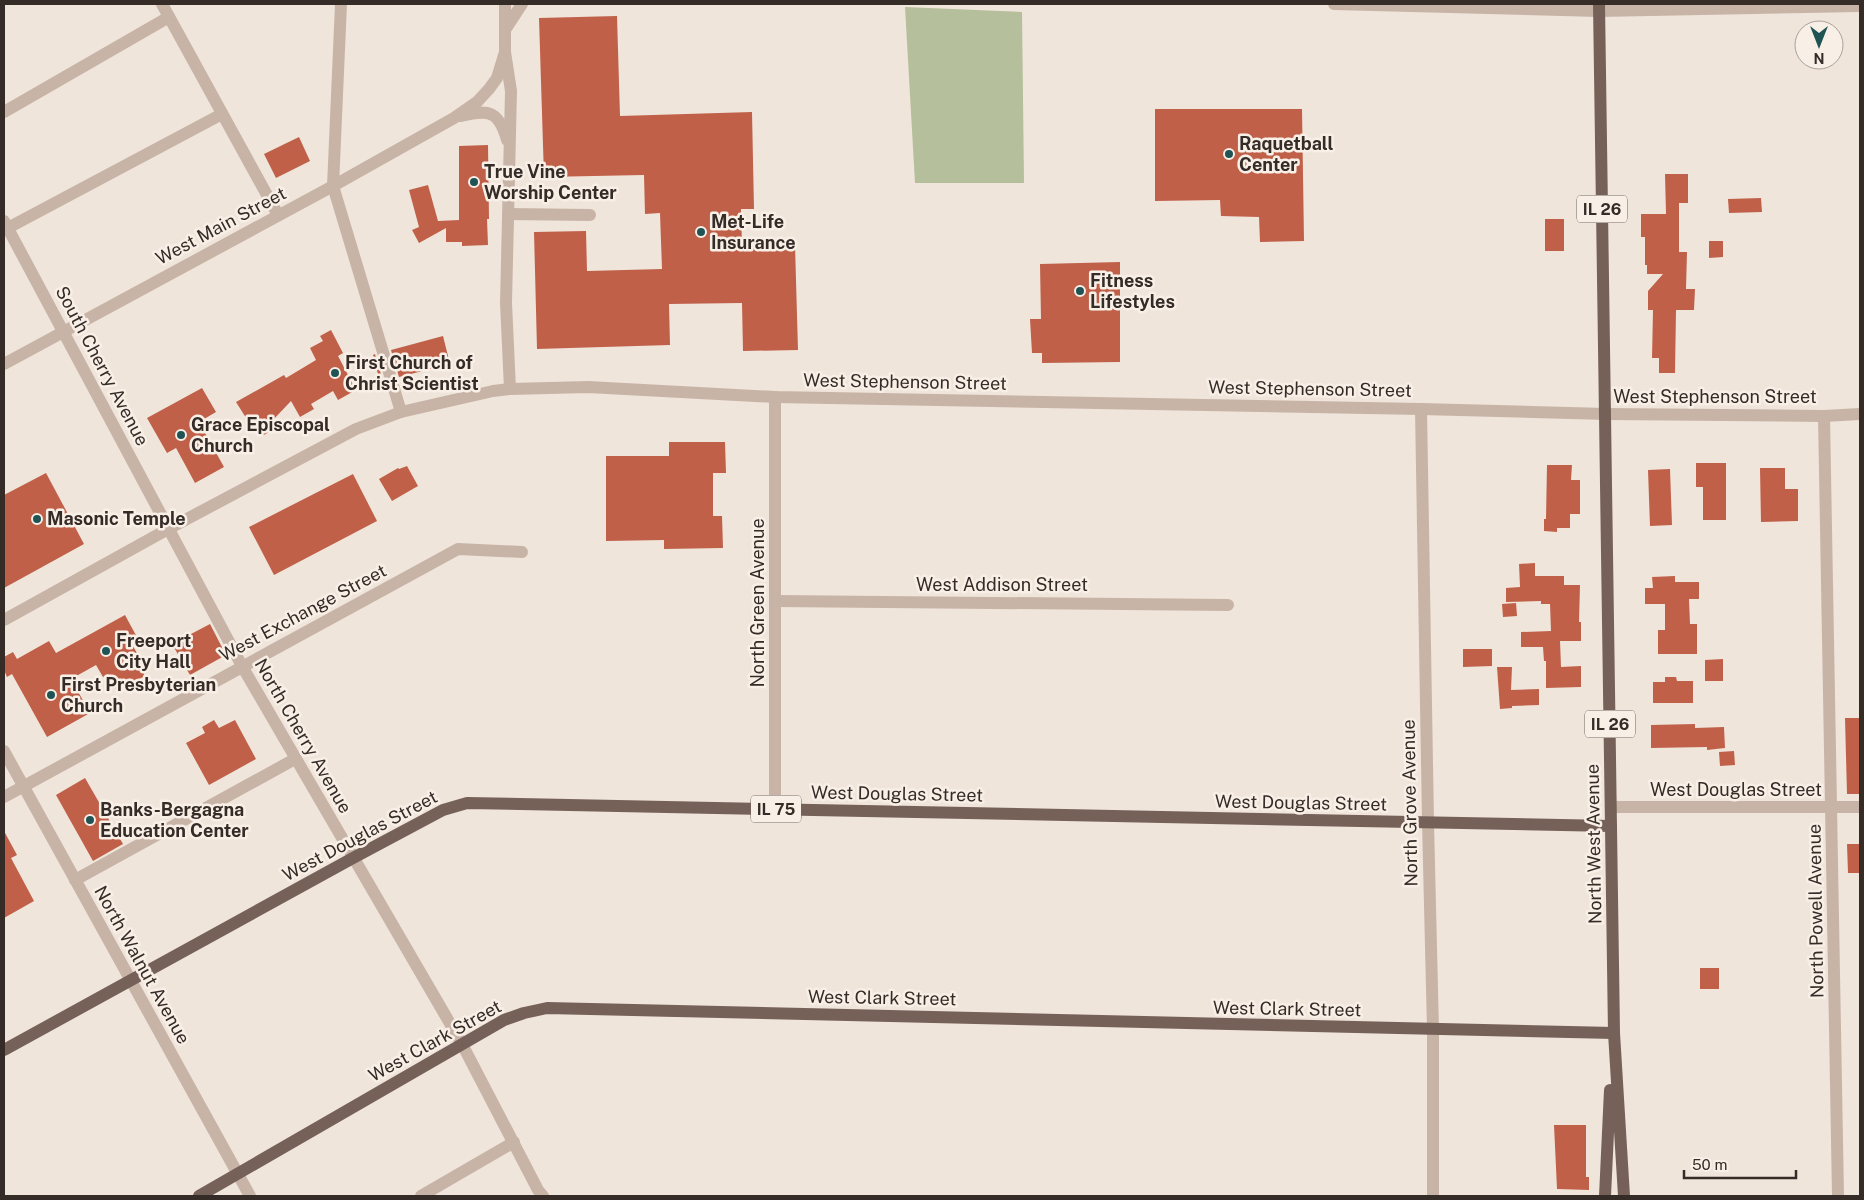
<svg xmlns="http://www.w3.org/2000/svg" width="1864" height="1200" font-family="'Public Sans',sans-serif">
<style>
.green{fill:#b5bf9b}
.building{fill:#c06049}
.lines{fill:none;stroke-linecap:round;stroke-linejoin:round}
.minor{stroke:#c8b4a7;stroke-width:12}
.major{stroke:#766159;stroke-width:12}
.poi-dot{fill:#1f5354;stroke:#f8efe7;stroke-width:2}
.labels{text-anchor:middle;stroke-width:5;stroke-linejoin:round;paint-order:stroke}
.shield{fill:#f8efe7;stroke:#706661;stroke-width:1}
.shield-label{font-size:16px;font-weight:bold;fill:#352b27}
.poi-label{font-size:18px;font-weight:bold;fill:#352b27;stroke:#f8efe7;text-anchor:start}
.street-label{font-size:18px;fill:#352b27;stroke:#f8efe7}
</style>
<rect width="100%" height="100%" fill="#f0e5db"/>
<!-- green -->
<polygon class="green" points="905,7 1022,12 1024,183 915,183"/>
<!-- building -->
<g class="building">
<polygon points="617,16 620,116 752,112 754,209 741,209 742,246 795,245 798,350 743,351 742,303 669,304 670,345 537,349 534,232 586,231 587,271 662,269 660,213 645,214 644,175 544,177 539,18"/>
<polygon points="1155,109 1302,109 1304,241 1260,242 1259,217 1221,216 1220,200 1155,201"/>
<polygon points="299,137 310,161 276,178 264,154"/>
<polygon points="488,145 489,219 487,219 488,245 462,246 462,242 446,242 446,228 419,243 412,230 419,227 409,190 428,185 438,221 459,220 459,146"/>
<polygon points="1665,174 1688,174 1688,203 1679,203 1679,252 1687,252 1686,289 1695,289 1694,310 1676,310 1675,373 1659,373 1659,358 1652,358 1653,310 1648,310 1648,291 1663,274 1647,274 1647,265 1645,265 1645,237 1641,237 1641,214 1666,214"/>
<polygon points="1761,198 1762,212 1729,213 1728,199"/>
<rect x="1545" y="219" width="19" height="32"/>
<polygon points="1709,241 1723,241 1723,257 1709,258"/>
<polygon points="1120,262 1120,362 1042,363 1042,353 1032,353 1030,319 1041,319 1040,264"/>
<polygon points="331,330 343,353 338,356 356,390 338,400 333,391 311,404 314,409 300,417 291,401 273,420 278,427 262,436 252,419 248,421 236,402 284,375 286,378 316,360 310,348 323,341 320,336"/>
<polygon points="443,336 450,364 399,377 391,350"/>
<polygon points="375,354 383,381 380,382 373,355"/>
<polygon points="202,388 216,412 199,422 224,467 195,483 176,448 167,453 147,418"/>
<polygon points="669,442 725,442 726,473 713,473 713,516 722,516 723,548 664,549 664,540 606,541 606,456 669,456"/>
<polygon points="1696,463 1726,463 1726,520 1703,520 1703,487 1696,487"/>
<polygon points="1547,465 1572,465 1571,480 1580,480 1580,514 1570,514 1570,528 1557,528 1557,532 1544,531 1544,519 1546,519"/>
<polygon points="407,466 418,486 392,501 379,479 398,468 399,469"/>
<polygon points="1760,468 1785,468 1785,489 1798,489 1798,521 1761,522"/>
<polygon points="1670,469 1672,525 1650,526 1648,470"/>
<polygon points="46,473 84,544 4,588 4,495"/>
<polygon points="353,474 377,521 274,575 249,527"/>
<polygon points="1535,563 1535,576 1564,576 1564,585 1580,585 1579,622 1581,622 1581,641 1560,641 1561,667 1581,666 1581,687 1546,688 1546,661 1544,661 1543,647 1521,647 1521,632 1551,631 1550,604 1541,604 1541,601 1506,602 1506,588 1520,587 1519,564"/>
<polygon points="1675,576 1675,582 1699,582 1699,599 1689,599 1690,624 1697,624 1697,654 1658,654 1658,630 1665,630 1665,604 1645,604 1645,588 1653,588 1652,577"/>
<polygon points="1516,603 1517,616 1503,617 1502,604"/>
<polygon points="125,615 138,639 131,643 140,658 136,660 145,676 117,691 108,674 103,677 96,665 71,679 90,713 47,737 12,674 7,677 4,670 4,657 13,652 17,659 49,641 56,653"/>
<polygon points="210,624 226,655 190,675 172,644"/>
<polygon points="1463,649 1492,649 1492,666 1463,667"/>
<polygon points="1723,659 1723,681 1705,681 1705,660"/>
<polygon points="1497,667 1512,667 1511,690 1539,689 1539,705 1512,706 1512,708 1500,709"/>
<polygon points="1665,677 1676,677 1677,681 1693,681 1693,703 1653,703 1653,682 1665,682"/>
<polygon points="1845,718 1860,718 1860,794 1847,794"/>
<polygon points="214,720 219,728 235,720 256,759 209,785 186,743 205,733 202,727"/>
<polygon points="1695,724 1695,728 1724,727 1725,748 1707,750 1707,747 1651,748 1651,725"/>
<polygon points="1734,751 1735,765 1720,766 1719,752"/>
<polygon points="85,778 123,844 93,861 56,795"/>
<polygon points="4,831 17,855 11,858 34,901 4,918"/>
<polygon points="1847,844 1860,844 1860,873 1848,873"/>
<rect x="1700" y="968" width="19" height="21"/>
<polygon points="1554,1125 1586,1125 1586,1177 1589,1177 1589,1190 1557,1189"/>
</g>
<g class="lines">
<!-- minor -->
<g class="minor">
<polyline points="162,4 278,215"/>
<polyline points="341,4 333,186 401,412"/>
<polyline points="505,4 505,52 511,91 506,303 510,389"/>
<polyline points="1334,4 1599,11 1860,6"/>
<polyline points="505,30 522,4"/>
<polyline points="4,112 169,17"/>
<path d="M461 116C489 109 499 111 507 140"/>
<polyline points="508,214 590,215"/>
<polyline points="4,221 242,666 462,1044 538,1190 543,1196"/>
<polyline points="4,230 222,114"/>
<polyline points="4,364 333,186 454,118 477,102 489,89 497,78 505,52"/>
<polyline points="775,397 775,809"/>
<polyline points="1421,409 1428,822 1433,1030 1433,1196"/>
<polyline points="1824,416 1838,1196"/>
<polyline points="776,601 1228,605"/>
<polyline points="4,620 170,528 356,429 401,412 493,391 510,389 588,387 775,397 1421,409 1606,414 1824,416 1860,414"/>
<polyline points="4,751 250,1196"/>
<polyline points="4,797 458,549 522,552"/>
<polyline points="1611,807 1860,807"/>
<polyline points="75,880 295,759"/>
<polyline points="421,1196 514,1142"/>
</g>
<!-- major -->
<g class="major">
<polyline points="1599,4 1614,1033 1624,1196"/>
<polyline points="4,1050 353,858 443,810 467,803 1611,826"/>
<polyline points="199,1196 504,1020 524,1013 547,1008 1614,1033"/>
<polyline points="1605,1196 1610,1090"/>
</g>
</g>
<!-- markers -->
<g class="poi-dot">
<circle cx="1229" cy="154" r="5"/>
<circle cx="474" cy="182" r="5"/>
<circle cx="701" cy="232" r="5"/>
<circle cx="1080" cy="291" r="5"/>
<circle cx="335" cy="373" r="5"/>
<circle cx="181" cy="435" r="5"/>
<circle cx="37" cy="519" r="5"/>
<circle cx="106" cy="651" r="5"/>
<circle cx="51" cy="695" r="5"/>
<circle cx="90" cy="820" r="5"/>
</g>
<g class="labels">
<!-- shield labels -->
<g class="shield">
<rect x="1577" y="195.5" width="50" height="27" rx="4"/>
<rect x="1585" y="710.5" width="50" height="27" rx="4"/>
<rect x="751" y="795.5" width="50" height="27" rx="4"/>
</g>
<g class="shield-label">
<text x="1602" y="215">IL 26</text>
<text x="1610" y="730">IL 26</text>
<text x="776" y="815">IL 75</text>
</g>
<!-- poi labels -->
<g class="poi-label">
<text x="1239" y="150">Raquetball<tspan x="1239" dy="21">Center</tspan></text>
<text x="484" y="178">True Vine<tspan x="484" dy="21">Worship Center</tspan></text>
<text x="711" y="228">Met-Life<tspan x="711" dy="21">Insurance</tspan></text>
<text x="1090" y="287">Fitness<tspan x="1090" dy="21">Lifestyles</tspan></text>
<text x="345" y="369">First Church of<tspan x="345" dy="21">Christ Scientist</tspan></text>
<text x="191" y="431">Grace Episcopal<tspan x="191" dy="21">Church</tspan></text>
<text x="47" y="525">Masonic Temple</text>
<text x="116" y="647">Freeport<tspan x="116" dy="21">City Hall</tspan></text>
<text x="61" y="691">First Presbyterian<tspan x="61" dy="21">Church</tspan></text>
<text x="100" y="816">Banks-Bergagna<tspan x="100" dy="21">Education Center</tspan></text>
</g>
<!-- street labels -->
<g class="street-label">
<text transform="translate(221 226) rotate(-28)" y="6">West Main Street</text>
<text transform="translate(102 366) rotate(62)" y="6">South Cherry Avenue</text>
<text transform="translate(905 382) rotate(1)" y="6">West Stephenson Street</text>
<text transform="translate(1310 389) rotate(1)" y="6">West Stephenson Street</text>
<text x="1715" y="403">West Stephenson Street</text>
<text x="1002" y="591">West Addison Street</text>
<text transform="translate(758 603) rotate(-90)" y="6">North Green Avenue</text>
<text transform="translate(303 613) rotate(-28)" y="6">West Exchange Street</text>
<text transform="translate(303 736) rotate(60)" y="6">North Cherry Avenue</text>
<text x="1736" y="796">West Douglas Street</text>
<text transform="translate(897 794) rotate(1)" y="6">West Douglas Street</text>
<text transform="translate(1301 803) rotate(1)" y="6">West Douglas Street</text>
<text transform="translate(1410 803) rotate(-91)" y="6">North Grove Avenue</text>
<text transform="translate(360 836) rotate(-28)" y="6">West Douglas Street</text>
<text transform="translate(1594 844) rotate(-91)" y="6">North West Avenue</text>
<text transform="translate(1816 911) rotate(-91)" y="6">North Powell Avenue</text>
<text transform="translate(142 965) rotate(61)" y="6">North Walnut Avenue</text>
<text transform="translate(882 998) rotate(1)" y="6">West Clark Street</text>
<text transform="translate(1287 1009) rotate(1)" y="6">West Clark Street</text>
<text transform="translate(435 1041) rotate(-29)" y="6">West Clark Street</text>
</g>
</g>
<!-- border -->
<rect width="1864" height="1200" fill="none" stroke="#352b27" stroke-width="10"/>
<!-- north arrow -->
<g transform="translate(1819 45) rotate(180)"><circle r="24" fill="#f8efe7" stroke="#aaa19a"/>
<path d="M0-4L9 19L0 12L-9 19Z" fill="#1f5354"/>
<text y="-8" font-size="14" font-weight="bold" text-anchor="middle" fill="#352b27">N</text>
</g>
<!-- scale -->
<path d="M1684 1170v8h112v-8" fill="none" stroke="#352b27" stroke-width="2.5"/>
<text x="1692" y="1170" font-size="15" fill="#352b27" stroke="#f8efe7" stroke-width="4" paint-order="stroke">50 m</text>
</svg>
